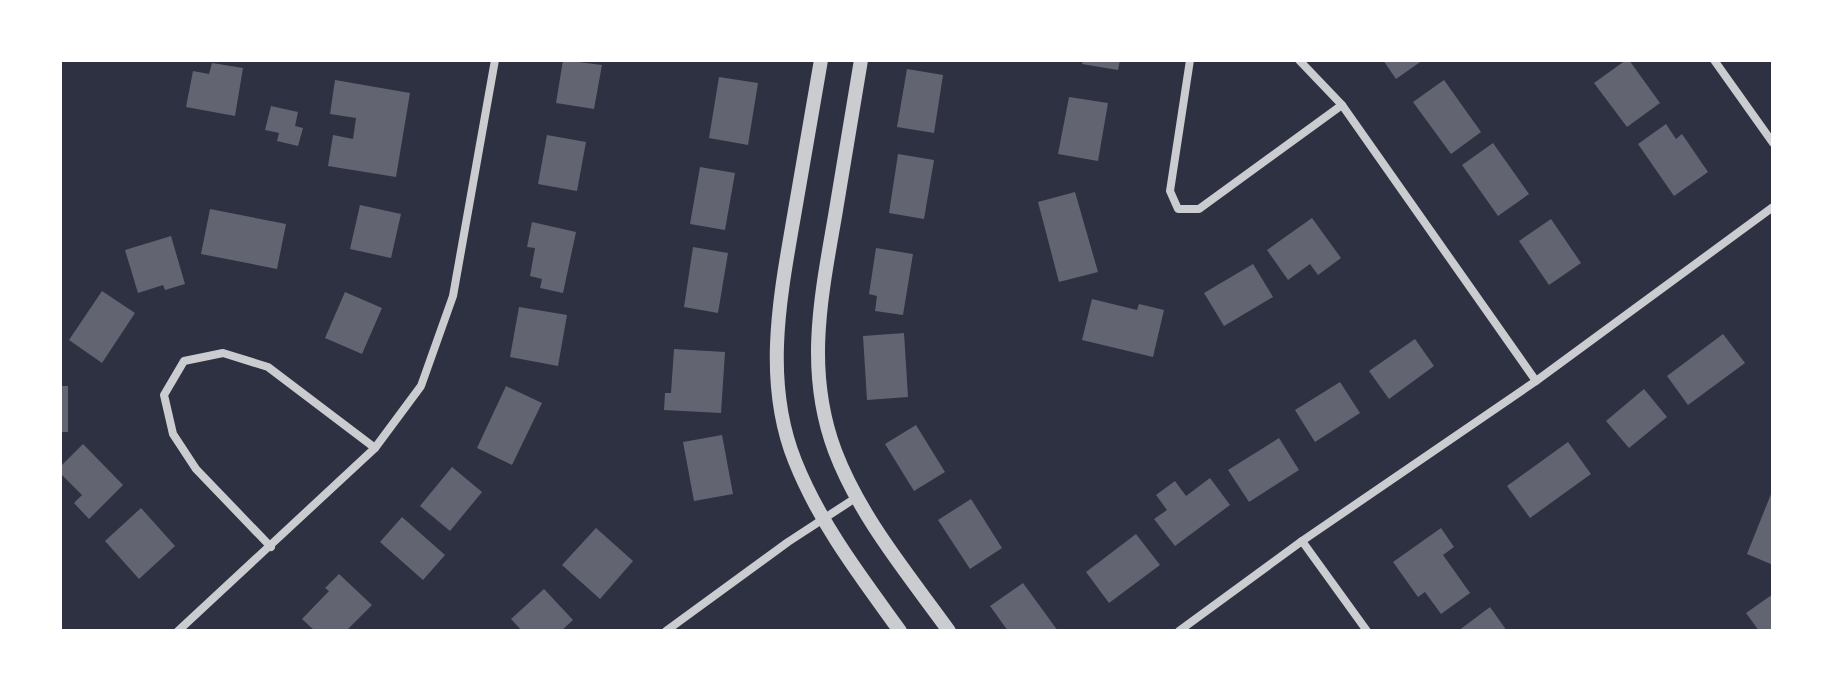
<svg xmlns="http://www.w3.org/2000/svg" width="1833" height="691" font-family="'Source Serif 4',serif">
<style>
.building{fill:#626471}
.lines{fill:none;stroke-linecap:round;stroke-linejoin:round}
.minor{stroke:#caccd0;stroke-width:8}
.tertiary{stroke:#caccd0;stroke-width:14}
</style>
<rect width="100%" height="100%" fill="#2d3142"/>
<!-- building -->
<g class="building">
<polygon points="563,60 602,65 594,109 556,103"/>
<polygon points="1083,60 1120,60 1118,70 1082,64"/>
<polygon points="1383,60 1423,60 1396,79"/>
<polygon points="1626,60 1629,60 1660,103 1627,127 1594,83"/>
<polygon points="212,63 243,68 235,116 186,107 193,71 209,74"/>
<polygon points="907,69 943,75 934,133 897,127"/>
<polygon points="719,77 758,83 748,145 709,138"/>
<polygon points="335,80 410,93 396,177 328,166 333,135 353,139 356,118 330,114"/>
<polygon points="1444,80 1481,132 1451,154 1413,102"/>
<polygon points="1069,97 1108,103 1098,161 1058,154"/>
<polygon points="271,106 298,112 295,126 303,128 298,146 277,141 279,133 265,130"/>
<polygon points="1666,124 1676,139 1682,134 1708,172 1674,196 1638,144"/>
<polygon points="547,135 586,142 577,191 538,184"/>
<polygon points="1493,143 1529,194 1498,216 1462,165"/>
<polygon points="898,154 934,160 924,219 889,213"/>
<polygon points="700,167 735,173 725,230 690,224"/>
<polygon points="1075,192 1098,272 1059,282 1038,202"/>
<polygon points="360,205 401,214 391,258 350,249"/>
<polygon points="210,209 286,224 277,269 201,254"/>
<polygon points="1312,218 1341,258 1318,275 1310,264 1288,280 1267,250"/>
<polygon points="1551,219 1581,263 1549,285 1519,241"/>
<polygon points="532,222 576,232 563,293 540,288 542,279 530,276 535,248 527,247"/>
<polygon points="171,236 185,284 165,290 163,285 138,293 125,250"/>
<polygon points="693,247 728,253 718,313 684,307"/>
<polygon points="876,248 913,254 903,315 875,311 877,296 869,294"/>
<polygon points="1253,264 1273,297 1224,326 1204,293"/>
<polygon points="102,291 135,313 102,363 69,340"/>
<polygon points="345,292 382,308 362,354 325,338"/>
<polygon points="1092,299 1137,310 1139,304 1164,310 1153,357 1082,340"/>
<polygon points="519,307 567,315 558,366 510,357"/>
<polygon points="904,333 908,397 867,400 863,336"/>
<polygon points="1723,334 1745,363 1688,405 1667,376"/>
<polygon points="1415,339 1434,366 1389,399 1369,371"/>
<polygon points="674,349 725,352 721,413 664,410 665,393 671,393"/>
<polygon points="1340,382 1360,413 1315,442 1295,410"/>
<rect x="60" y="386" width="8" height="46"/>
<polygon points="506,386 542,403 512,465 477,448"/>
<polygon points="1644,389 1667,417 1629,448 1606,421"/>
<polygon points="916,425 945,472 914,491 885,444"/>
<polygon points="722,435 733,494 694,501 683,442"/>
<polygon points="1279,438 1299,470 1249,502 1228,470"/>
<polygon points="1568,442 1591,474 1530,518 1507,486"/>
<polygon points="83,444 123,485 89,519 74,503 82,495 60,473 60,467"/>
<polygon points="452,467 482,492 450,531 420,506"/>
<polygon points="1210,478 1230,505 1175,546 1154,519 1167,510 1156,495 1175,481 1186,496"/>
<polygon points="1773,489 1773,565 1747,554"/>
<polygon points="971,499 1002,548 970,569 938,520"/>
<polygon points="141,508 175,546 139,579 105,541"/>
<polygon points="402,517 445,555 423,580 380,542"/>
<polygon points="596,528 633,561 600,599 562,565"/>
<polygon points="1441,528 1454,547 1443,555 1470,593 1441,614 1425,592 1418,597 1393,562"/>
<polygon points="1136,534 1160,565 1109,603 1086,572"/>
<polygon points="339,574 372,605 346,631 315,631 302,619 329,591 325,588"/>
<polygon points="1023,583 1058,631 1008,631 990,606"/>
<polygon points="544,589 573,620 561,631 522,631 511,619"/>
<polygon points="1773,594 1773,631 1759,631 1746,613"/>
<polygon points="1490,607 1507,631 1458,631"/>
</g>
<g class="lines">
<!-- minor -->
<g class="minor">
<polyline points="1190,60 1170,191 1178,209 1199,209 1342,105"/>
<polyline points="1299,60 1342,105 1536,381"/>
<polyline points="1714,60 1773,143"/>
<polyline points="1302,541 1367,631"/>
<polyline points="271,547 196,469 173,434 164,395 184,361 223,353 268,367 375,448"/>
<polyline points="178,631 375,448 421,386 453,296 495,60"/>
<polyline points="666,631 788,542 857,497"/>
<polyline points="1179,631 1302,541 1536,381 1773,207"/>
</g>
<!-- tertiary -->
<g class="tertiary">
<path d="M821 60C812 112 803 164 794 216 780 297 763 381 795 461 820 524 861 577 900 631"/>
<path d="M861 60C852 112 844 164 835 216 821 297 805 371 835 451 860 517 908 574 949 631"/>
</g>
</g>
<!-- border -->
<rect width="1833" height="691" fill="none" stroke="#ffffff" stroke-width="124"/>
</svg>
